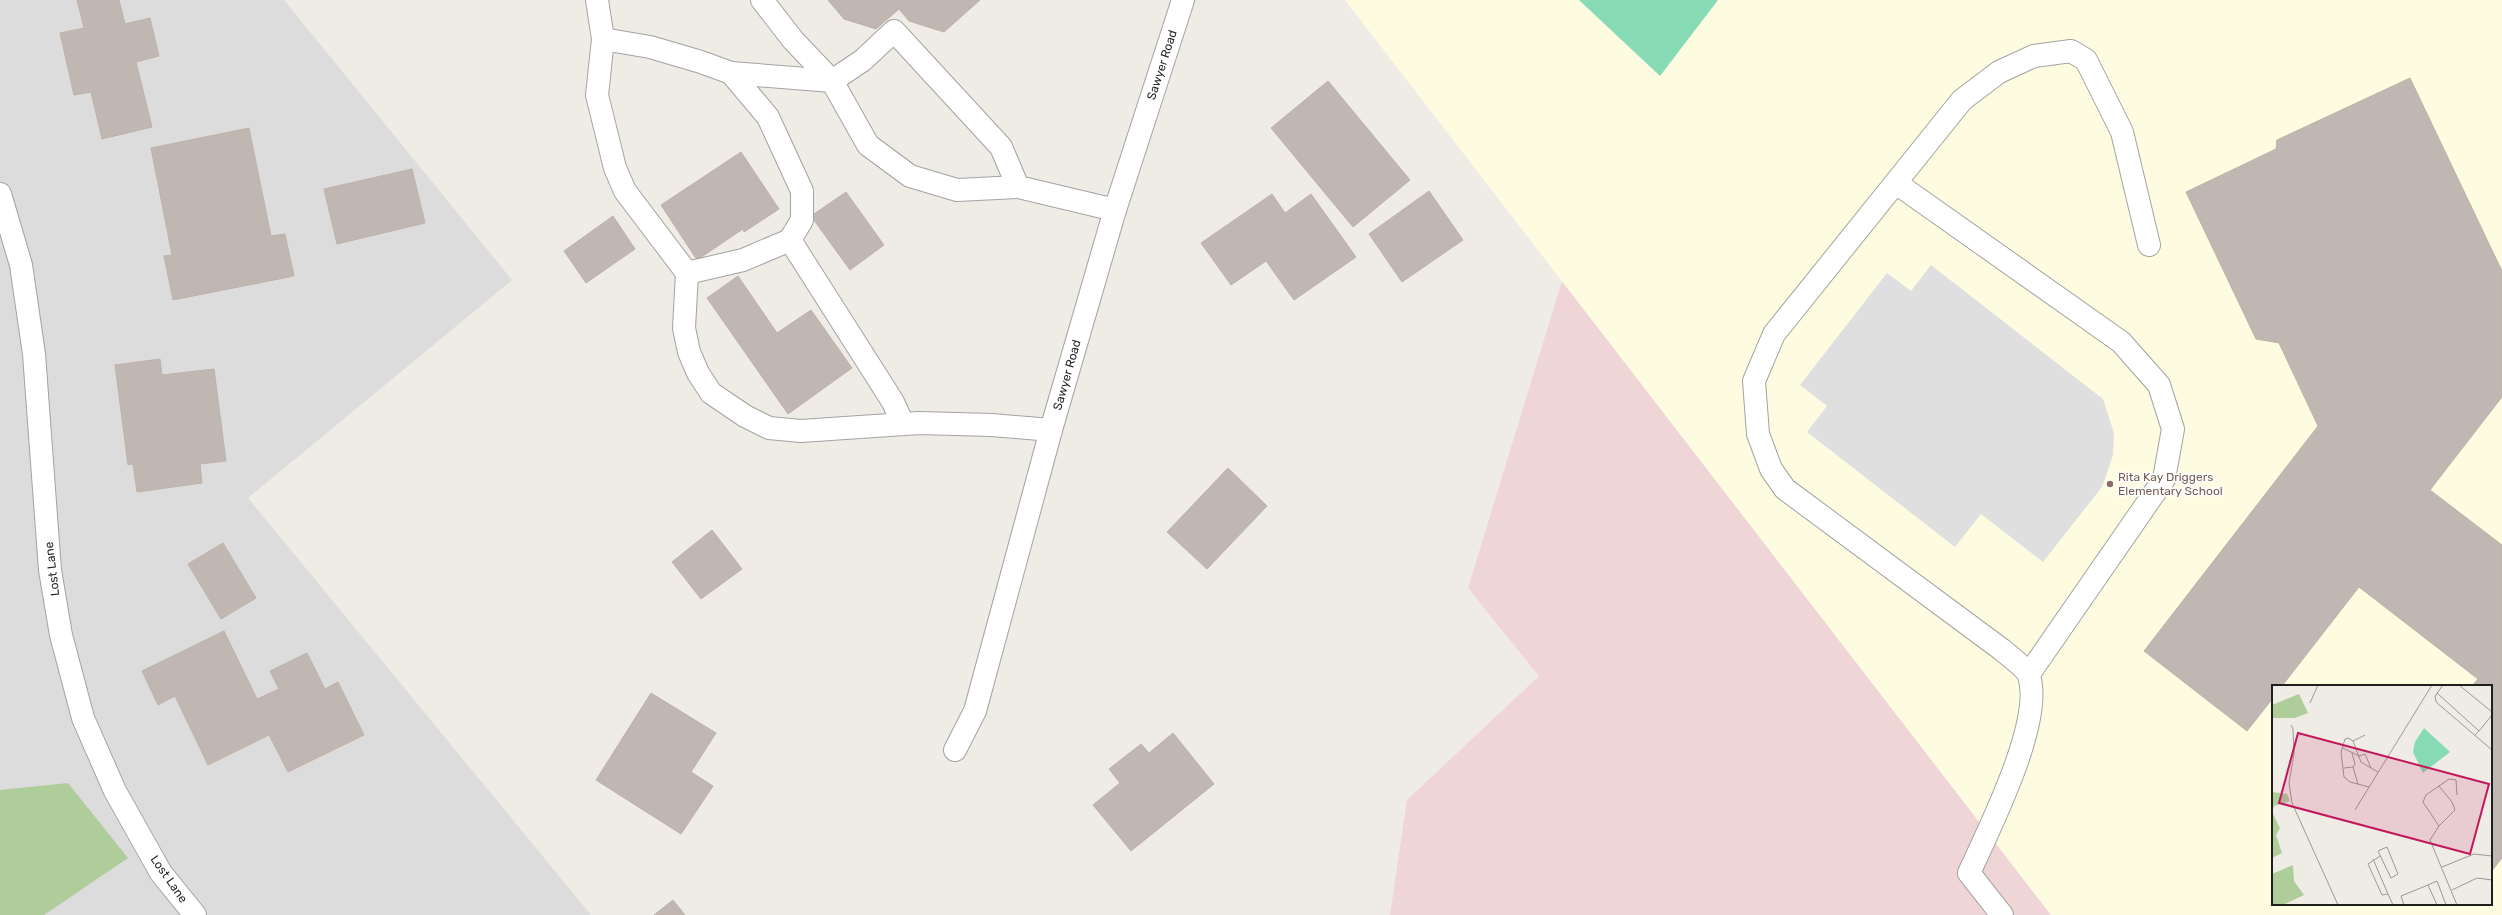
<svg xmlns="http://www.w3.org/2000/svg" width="2502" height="915" font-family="Rubik,sans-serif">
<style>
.residential{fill:#dddcdc}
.commercial{fill:#efd5d6}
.education{fill:#fefce0;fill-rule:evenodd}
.forest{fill:#aecd9b}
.pitch{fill:#86dbb4}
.parking{fill:#dfdfdf}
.building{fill:#c0b7b2;stroke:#c0b1a8}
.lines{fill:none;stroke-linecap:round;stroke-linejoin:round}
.minor-casing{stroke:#a3a3a3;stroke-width:24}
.minor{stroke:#fff;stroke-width:22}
.education-dot{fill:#8d6e63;stroke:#fff;stroke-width:1.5}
.labels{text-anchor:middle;stroke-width:3.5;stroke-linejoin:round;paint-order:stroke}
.street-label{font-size:12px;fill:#1f1f1f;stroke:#fff}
.education-label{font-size:12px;fill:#785e54;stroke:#fff;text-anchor:start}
.inset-road{fill:none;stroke:#9c9996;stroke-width:1}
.view{fill:#c2185b;fill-opacity:0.15;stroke:#c2185b;stroke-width:2}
.inset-edge{fill:none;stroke:#1f1f1f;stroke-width:2}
</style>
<rect width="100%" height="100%" fill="#efebe5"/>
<!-- residential -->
<polygon class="residential" points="0,0 284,0 512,280 248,498 591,915 0,915"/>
<!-- commercial -->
<polygon class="commercial" points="1562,281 2051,915 1390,915 1407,800 1539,676 1468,588"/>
<!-- education -->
<path class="education" d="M1345 0H2502V915H2051ZM2273 686H2491V904H2273Z"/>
<!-- forest -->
<polygon class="forest" points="68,783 128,858 44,915 0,915 0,790"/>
<!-- pitch -->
<polygon class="pitch" points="1579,0 1718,0 1660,76"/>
<!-- parking -->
<polygon class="parking" points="1931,265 2103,399 2114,433 2113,455 2102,487 2043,562 1981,514 1955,547 1807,432 1827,406 1800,385 1887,273 1911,291"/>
<!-- building -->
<g class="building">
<polygon points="77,0 119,0 125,24 150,18 159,56 136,62 152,127 102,139 91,92 74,95 60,33 84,28"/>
<polygon points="828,0 980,0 944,32 909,21 899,9 876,29 844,19"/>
<polygon points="2410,78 2502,271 2502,397 2430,490 2502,545 2502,858 2491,872 2491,686 2472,686 2478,679 2359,587 2282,686 2273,686 2273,698 2247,731 2144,651 2318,426 2279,343 2256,339 2186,192 2276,149 2277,140"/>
<polygon points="1328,81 1410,180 1353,227 1271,128"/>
<polygon points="249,128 271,236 285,234 294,276 173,300 164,256 172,255 151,148"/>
<polygon points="741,152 779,209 744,232 743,229 697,260 661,205"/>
<polygon points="412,169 425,223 337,244 324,189"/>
<polygon points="1429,191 1463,240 1402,282 1369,234"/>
<polygon points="846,192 884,245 850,270 811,216"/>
<polygon points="1272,194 1285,213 1311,194 1356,257 1294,300 1266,261 1231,285 1201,243"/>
<polygon points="613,216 635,249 586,283 564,251"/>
<polygon points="738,276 777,333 811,310 852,368 788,414 707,298"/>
<polygon points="160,359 162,375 214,369 226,461 200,464 202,483 137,492 133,464 128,465 115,365"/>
<polygon points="1228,468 1267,506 1207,569 1167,532"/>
<polygon points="712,530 742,569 701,599 672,562"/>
<polygon points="223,543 256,598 221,619 188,564"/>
<polygon points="224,631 257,699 279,689 270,671 307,653 325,689 338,682 364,735 288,772 269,735 208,765 175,696 158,705 142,671"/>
<polygon points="651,693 716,733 691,772 713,786 681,834 596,780"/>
<polygon points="1173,733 1214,784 1131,851 1093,805 1120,783 1109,769 1141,744 1149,753"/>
<polygon points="673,900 685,915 654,915"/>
</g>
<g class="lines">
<!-- minor casing -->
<g class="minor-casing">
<g id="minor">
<polyline points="597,0 603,39 597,95 615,168 625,191 687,273 684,328 689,352 698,373 711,393 745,416 769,428 801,431 919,423 992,425 1051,430"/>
<polyline points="762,0 793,40 832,81 868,145 910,176 957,190 1018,187"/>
<polyline points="603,39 650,47 701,62 731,73 832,81 863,60 894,31 1001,147 1018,187 1115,210"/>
<polyline points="731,73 768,117 802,191 802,220 790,240"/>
<polyline points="1896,183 2121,342 2159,385 2173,429 2164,479 2029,674"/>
<polyline points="0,194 21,265 34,354 50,570 61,635 83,718 115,791 161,873 195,915"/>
<polyline points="687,273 743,260 790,240 893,402 903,424"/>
<polyline points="955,750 975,711 1051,430 1115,210 1183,0"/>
<path d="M2002 915 1969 873C1989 829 2044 721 2029 676 2027 669 2007 654 2001 649L1785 489 1771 469 1758 434 1754 381 1774 334 1962 100 1999 72 2034 56 2071 51 2086 60 2122 132 2149 245"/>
</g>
</g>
<!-- minor -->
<use href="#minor" class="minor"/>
</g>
<!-- markers -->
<circle class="education-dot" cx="2110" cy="484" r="4"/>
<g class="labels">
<!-- street labels -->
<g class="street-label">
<text transform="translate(1162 65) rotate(-72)" y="4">Sawyer Road</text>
<text transform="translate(1067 375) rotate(-74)" y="4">Sawyer Road</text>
<text transform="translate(52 569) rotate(-97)" y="4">Lost Lane</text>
<text transform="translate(169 879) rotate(55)" y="4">Lost Lane</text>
</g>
<!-- education labels -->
<g class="education-label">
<text x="2118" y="481">Rita Kay Driggers<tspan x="2118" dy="14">Elementary School</tspan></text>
</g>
</g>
<!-- overview -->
<g transform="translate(2272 685)">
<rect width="220" height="220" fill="#efebe5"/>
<path d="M27 9 36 28 23 33H0V20ZM0 107 15 109 18 116 2 121 0 127ZM0 127 8 143 4 150 10 168 0 173ZM21 180 22 196 32 210 11 220H0V189Z" fill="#aecd9b"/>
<path d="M152 43 178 67 151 88 141 67 143 57Z" fill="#86dbb4"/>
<path class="inset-road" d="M171 0 163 11 164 17 220 65M187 0 220 27M165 8 207 46 203 50M38 18 46 0M19 40 21 44 22 69 17 98 20 118 66 220M207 46 220 30M93 50 81 56 89 77 99 83M81 56 76 53 73 54 69 67 72 92 78 97 97 102M71 63 87 71 93 69 99 83 106 87M80 68 83 79 81 82M72 83 81 82 86 99M167 101 180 117 183 125 167 141M83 125 160 0M115 162 126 189 119 193 106 166ZM108 171 96 179 110 210 116 209 121 220M101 174 116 209M170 182 202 169 220 171M156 200 165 196 174 220M180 205 205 193 220 195M132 220 129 211 156 200 165 220M185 220 158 155 167 141 151 117 154 110 177 94 184 95 185 110"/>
<path class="view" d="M26 48 217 99 198 169 7 118Z"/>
<rect width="220" height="220" class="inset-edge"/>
</g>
</svg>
